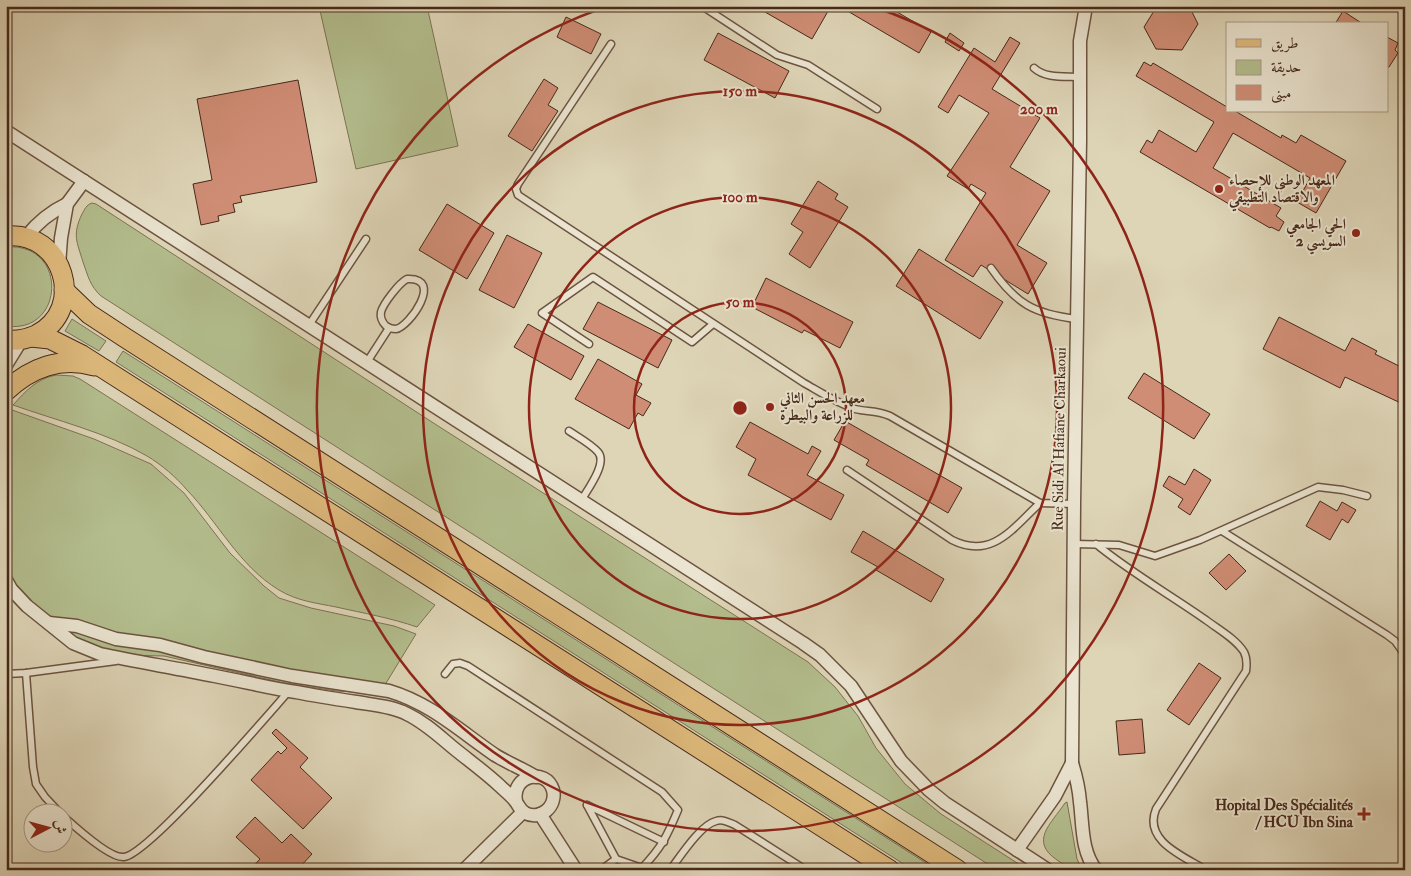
<svg xmlns="http://www.w3.org/2000/svg" width="1411" height="876" font-family="'IM FELL Double Pica',Amiri,serif">
<style>
.green{fill:#b3bd8d;stroke:#7d7353}
.building{fill:#cf8d75;stroke:#472919}
.lines{fill:none;stroke-linecap:round;stroke-linejoin:round}
.lane-casing{stroke:#6d5440;stroke-width:9}
.street-casing{stroke:#6d5440;stroke-width:15}
.primary-casing{stroke:#472919;stroke-width:21}
.lane{stroke:#eae4d0;stroke-width:6}
.street{stroke:#eae4d0;stroke-width:12}
.primary{stroke:#dfba7c;stroke-width:19}
.ring{fill:none;stroke:#8f2418;stroke-width:2.5}
.poi-dot{fill:#8f2418;stroke:#eae4d0;stroke-width:2}
.labels{text-anchor:middle;stroke-width:4;stroke-linejoin:round;paint-order:stroke}
.poi-label{font-size:15px;font-weight:bold;fill:#472919;stroke:#eae4d0;text-anchor:start}
.street-label{font-size:15px;fill:#472919;stroke:#eae4d0}
.centre{fill:#8f2418;stroke:#eae4d0;stroke-width:2.5}
.ring-label{font-size:15px;text-anchor:middle;font-weight:bold;fill:#8f2418;stroke:#eae4d0;stroke-width:4;stroke-linejoin:round;paint-order:stroke}
</style>
<rect width="100%" height="100%" fill="#ded5b7"/>
<filter id="stains"><feTurbulence type="fractalNoise" baseFrequency=".004" numOctaves="4"/><feColorMatrix values="0 0 0 0 .2 0 0 0 0 .09 0 0 0 0 .02 0 0 0 .5 -.17"/></filter>
<radialGradient id="worn" r=".72"><stop offset=".6" stop-color="#630" stop-opacity="0"/><stop offset="1" stop-color="#630" stop-opacity=".3"/></radialGradient>
<!-- green -->
<g class="green">
<polygon points="319,6 427,6 458,146 356,169"/>
<path d="M92 203 96 204 435 424 808 662 835 687 858 716 876 748 905 784 941 814 1028 870H997L101 296C90 286 88 276 83 262 77 242 72 235 82 214 85 209 86 205 92 203Z"/>
<path d="M6 247C69 242 65 335 6 326Z"/>
<polygon points="72,319 106,341 99,351 65,331"/>
<polygon points="123,351 937,870 913,870 116,362"/>
<path d="M56 375 73 376 80 379 435 605 417 627C391 618 363 613 336 607 316 603 297 601 279 590 239 566 218 522 187 490 176 477 162 465 147 456 108 433 55 420 13 405 26 391 36 379 56 375Z"/>
<polygon points="12,410 94,439 151,464 184,493 230,553 264,586 279,598 311,608 394,626 416,634 380,693 336,691 284,683 164,656 121,655 79,640 46,619 6,576 6,411"/>
<path d="M1067 802 1077 859 1082 870C1071 870 1066 866 1057 860 1029 841 1051 824 1065 803Z"/>
</g>
<!-- building -->
<g class="building">
<polygon points="759,6 831,6 812,39 758,8"/>
<polygon points="839,6 887,6 931,32 919,53"/>
<polygon points="1157,6 1189,6 1198,24 1182,50 1156,49 1144,27"/>
<polygon points="1343,11 1363,24 1335,24"/>
<polygon points="566,17 601,34 591,54 557,37"/>
<polygon points="718,33 789,71 775,98 704,60"/>
<polygon points="950,33 964,43 959,51 945,42"/>
<polygon points="1010,37 1020,43 992,89 1040,118 1010,167 1050,191 1017,245 1047,263 1028,294 981,265 973,277 945,260 986,193 971,184 968,189 947,176 989,113 959,95 948,113 938,107 974,48 995,62"/>
<polygon points="1387,37 1398,43 1395,50 1398,53 1389,67 1387,67"/>
<polygon points="1144,62 1151,66 1153,63 1227,107 1227,111 1235,111 1281,138 1282,135 1296,143 1301,135 1346,161 1316,213 1297,202 1310,178 1233,133 1213,168 1281,208 1276,216 1284,222 1279,231 1271,227 1270,228 1140,152 1147,140 1152,143 1159,130 1196,152 1214,122 1136,76"/>
<polygon points="544,79 558,88 548,105 558,111 532,151 508,136"/>
<polygon points="298,80 317,182 240,196 242,202 233,204 235,212 218,216 219,221 201,225 193,184 212,180 197,99"/>
<polygon points="818,181 838,194 835,199 848,207 810,268 789,254 803,232 791,224"/>
<polygon points="447,204 494,233 467,279 419,250"/>
<polygon points="507,235 542,253 514,308 479,290"/>
<polygon points="919,249 1003,302 980,339 896,286"/>
<polygon points="766,278 853,322 840,348 804,330 802,333 752,307"/>
<polygon points="598,302 672,340 658,368 583,329"/>
<polygon points="1279,317 1345,351 1352,338 1377,351 1375,354 1405,369 1405,405 1345,377 1340,388 1263,349"/>
<polygon points="528,324 584,356 571,380 514,347"/>
<polygon points="598,359 642,384 636,395 651,403 643,416 638,413 629,429 575,399"/>
<polygon points="1144,373 1210,414 1194,439 1128,398"/>
<polygon points="845,421 962,488 948,513 866,465 869,460 834,440"/>
<polygon points="750,422 808,454 812,446 821,451 807,475 844,495 831,520 748,475 756,459 736,447"/>
<polygon points="1194,469 1211,480 1190,515 1178,507 1183,499 1163,486 1169,476 1185,485"/>
<polygon points="1320,501 1337,511 1342,502 1356,510 1348,523 1342,519 1330,540 1306,526"/>
<polygon points="863,531 944,579 931,602 876,570 878,567 851,552"/>
<polygon points="1229,554 1246,571 1226,590 1209,573"/>
<polygon points="1199,663 1221,678 1189,725 1167,710"/>
<polygon points="1142,719 1145,753 1119,755 1116,721"/>
<polygon points="276,729 308,758 300,767 332,798 303,829 251,780 278,751 281,754 287,748 272,733"/>
<polygon points="255,817 282,843 291,834 312,854 297,870 286,870 284,867 281,870 250,870 260,859 236,837"/>
</g>
<g class="lines">
<!-- lane casing -->
<g class="lane-casing">
<g id="lane">
<polyline points="702,6 777,55 808,65 877,109"/>
<path d="M611 44 518 184 516 189 518 195 804 383C820 392 837 403 855 409 867 412 876 410 890 416L1040 503 1074 504"/>
<path d="M1034 68C1046 79 1065 76 1080 77"/>
<path d="M991 268C1016 304 1034 314 1077 319"/>
<path d="M407 279C445 277 409 327 396 329 392 329 389 328 386 326 382 322 380 317 381 312 383 304 399 283 407 279Z"/>
<polyline points="309,325 366,239"/>
<polyline points="589,344 542,313 593,277 692,342 713,324"/>
<polyline points="367,362 389,328"/>
<path d="M569 431C578 437 591 444 598 452 608 463 587 490 581 501"/>
<path d="M847 470 952 540C992 560 1013 528 1040 503"/>
<polyline points="1222,531 1387,635 1395,641 1405,655"/>
<polyline points="1074,544 1119,545 1155,556 1200,540 1318,487 1343,490 1367,496"/>
<path d="M1096 544C1130 572 1169 594 1206 620 1218 629 1236 639 1244 652 1247 658 1247 664 1246 671L1156 809C1143 841 1183 856 1206 870"/>
<polyline points="26,673 33,767 36,784 45,797 61,814"/>
<polyline points="6,674 26,673 116,661"/>
<path d="M445 674 453 664 460 663 468 666 662 792 678 810C667 836 662 847 642 868L616 859 587 805"/>
<polyline points="587,805 664,842"/>
<path d="M62 815C73 825 110 859 124 857 149 854 266 717 289 691"/>
<polyline points="601,870 616,859"/>
<path d="M670 870C680 857 700 825 716 821 723 819 728 822 735 825L806 870"/>
</g>
</g>
<!-- street casing -->
<g class="street-casing">
<g id="street">
<path d="M1086 6 1080 41V141L1074 504 1072 763C1076 776 1079 789 1080 802 1083 825 1081 851 1096 870"/>
<polyline points="6,131 803,643 820,655 851,686 901,761 929,790 945,803 1048,870"/>
<path d="M26 237C37 223 50 212 67 204"/>
<polyline points="59,265 61,238 67,204 84,181"/>
<polyline points="6,365 22,339"/>
<path d="M6 580 11 589 27 606 73 643 100 654C138 662 176 668 215 676 242 681 269 688 296 692 316 696 336 699 356 702 373 705 392 706 407 714 426 723 440 737 456 750 471 762 486 773 500 786 505 791 512 796 516 802 519 806 520 810 525 813 541 821 557 806 553 790 546 767 511 775 516 801"/>
<path d="M49 623 77 626 116 639 160 645 204 657 292 676 389 691C430 703 460 731 495 755 508 763 523 769 536 777"/>
<polyline points="540,814 576,870"/>
<polyline points="1017,850 1055,796 1072,763"/>
<polyline points="464,870 523,812"/>
</g>
</g>
<!-- primary casing -->
<g class="primary-casing">
<g id="primary">
<path d="M6 236C63 230 88 309 36 335 27 339 16 341 6 340"/>
<polyline points="64,290 89,314 124,337 958,870"/>
<polyline points="31,337 50,339 82,355 890,870"/>
<path d="M6 391C30 368 61 356 94 366"/>
</g>
</g>
<!-- lane -->
<use href="#lane" class="lane"/>
<!-- street -->
<use href="#street" class="street"/>
<!-- primary -->
<use href="#primary" class="primary"/>
</g>
<!-- distance rings -->
<g class="ring">
<circle cx="740" cy="408" r="106"/>
<circle cx="740" cy="408" r="211"/>
<circle cx="740" cy="408" r="317"/>
<path d="M874 7A423 423 0 1 1 606 7"/>
</g>
<!-- markers -->
<g class="poi-dot">
<circle cx="1219" cy="189" r="5"/>
<circle cx="1356" cy="233" r="5"/>
<circle cx="770" cy="407" r="5"/>
<path d="M1361.5 806.5h5v5h5v5h-5v5h-5v-5h-5v-5h5z"/>
</g>
<g class="labels">
<!-- poi labels -->
<g class="poi-label">
<text x="1229" y="185">المعهد الوطني للإحصاء<tspan x="1229" dy="17">والاقتصاد التطبيقي</tspan></text>
<text x="1346" y="229" text-anchor="end">الحي الجامعي<tspan x="1346" dy="17">السويسي 2</tspan></text>
<text x="780" y="403">معهد الحسن الثاني<tspan x="780" dy="17">للزراعة والبيطرة</tspan></text>
<text x="1353" y="810" text-anchor="end">Hopital Des Spécialités<tspan x="1353" dy="17">/ HCU Ibn Sina</tspan></text>
</g>
<!-- street labels -->
<g class="street-label">
<text transform="translate(1059 439) rotate(-89)" y="5">Rue Sidi Al Hafiane Charkaoui</text>
</g>
</g>
<circle cx="740" cy="408" r="8" class="centre"/>
<g class="ring-label">
<text x="740" y="96">150 m</text>
<text x="1039" y="114">200 m</text>
<text x="740" y="202">100 m</text>
<text x="740" y="307">50 m</text>
</g>
<!-- margin -->
<rect width="1411" height="876" fill="none" stroke="#ded5b7" stroke-width="25"/>
<rect x="8" y="8" width="1396" height="861" fill="none" stroke="#472919" stroke-width="2.5"/>
<rect x="12" y="12" width="1386" height="851" fill="none" stroke="#472919"/>
<!-- legend -->
<rect x="1226" y="22" width="162" height="90" fill="#eae4d0" stroke="#a99987"/>
<rect x="1236" y="39" width="25" height="8" fill="#dfba7c" stroke="#a99987"/>
<text x="1271" y="48" font-size="15" fill="#472919">طريق</text>
<rect x="1236" y="60" width="25" height="15" fill="#b3bd8d" stroke="#a99987"/>
<text x="1271" y="72" font-size="15" fill="#472919">حديقة</text>
<rect x="1236" y="85" width="25" height="15" fill="#cf8d75" stroke="#a99987"/>
<text x="1271" y="98" font-size="15" fill="#472919">مبنى</text>
<!-- north arrow -->
<g transform="translate(48 828) rotate(84)"><circle r="24" fill="#eae4d0" stroke="#a99987"/>
<path d="M0-4L9 19L0 12L-9 19Z" fill="#8f2418"/>
<text y="-8" font-size="14" font-weight="bold" text-anchor="middle" fill="#472919">ش</text>
</g>
<rect width="100%" height="100%" filter="url(#stains)"/>
<rect width="100%" height="100%" fill="url(#worn)"/>
</svg>
